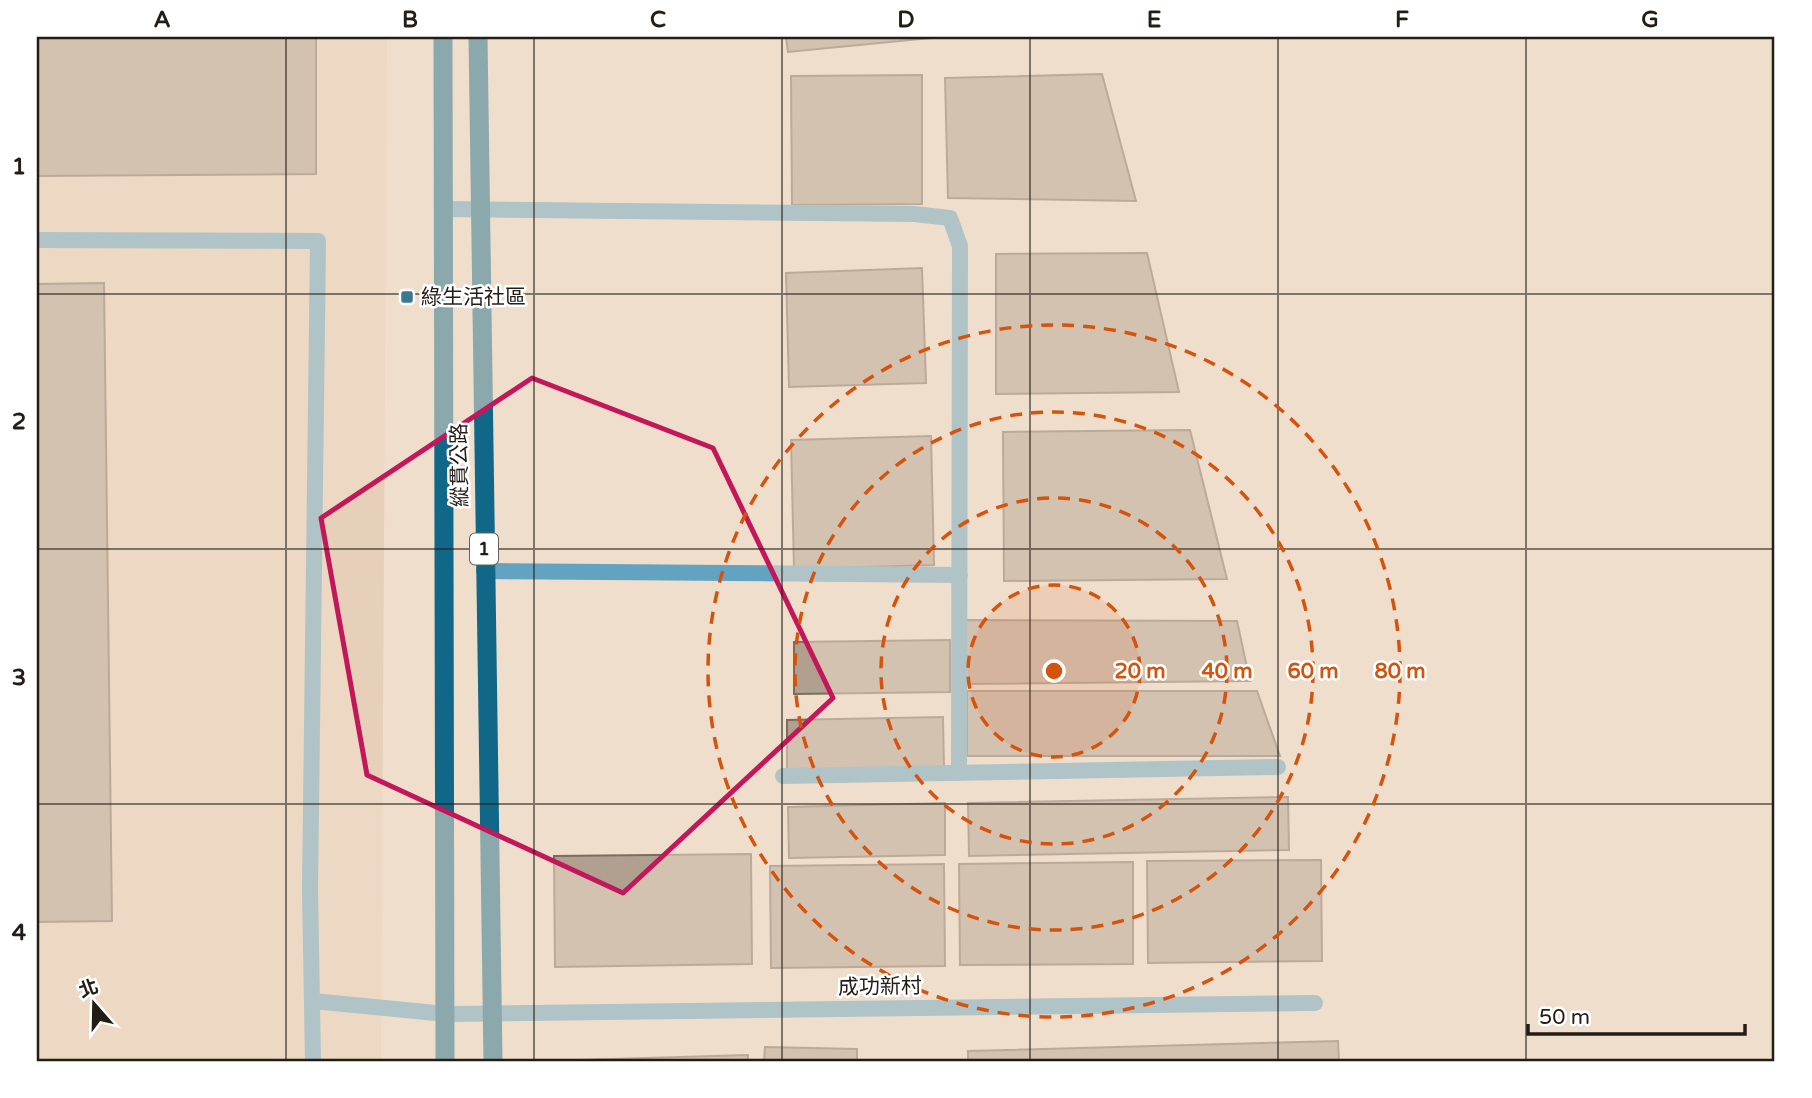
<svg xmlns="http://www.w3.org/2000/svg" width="1812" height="1098" viewBox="0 0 1812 1098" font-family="'Varela Round','Noto Sans TC',sans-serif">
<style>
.built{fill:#e7d0b9}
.building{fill:#b1a08f;stroke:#7b6c5c;stroke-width:2}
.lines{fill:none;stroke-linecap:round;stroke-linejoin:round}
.service{stroke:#62a3c1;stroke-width:16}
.primary{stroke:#116787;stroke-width:19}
.marked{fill:none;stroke:#c2185b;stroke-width:5;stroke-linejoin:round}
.grid{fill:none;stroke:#231d16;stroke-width:2;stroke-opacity:0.55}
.ring{fill:none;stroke:#d4530d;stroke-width:3.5;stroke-dasharray:12 9}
.poi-dot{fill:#3d7690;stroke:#fff;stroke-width:2.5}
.labels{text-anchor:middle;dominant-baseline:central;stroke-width:5;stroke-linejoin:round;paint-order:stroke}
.shield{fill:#fff;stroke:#65615c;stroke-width:2}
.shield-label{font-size:19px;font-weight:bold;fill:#231d16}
.poi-label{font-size:21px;fill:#231d16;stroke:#fff;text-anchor:start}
.street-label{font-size:21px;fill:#231d16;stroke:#fff}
.centre{fill:#d4530d;stroke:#fff;stroke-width:3.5}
.ring-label{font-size:21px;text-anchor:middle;font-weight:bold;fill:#d4530d;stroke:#fff;stroke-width:5;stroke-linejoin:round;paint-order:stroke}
.neatline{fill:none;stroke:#231d16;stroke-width:2.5}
.grid-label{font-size:23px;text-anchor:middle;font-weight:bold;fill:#231d16}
</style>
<rect width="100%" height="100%" fill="#f0decc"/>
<path class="built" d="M37,37h350l-6,1024h-344z"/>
<path class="building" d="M37,37h279v137l-279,2z
M786,37h155l-153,15z
M1102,74l34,127 -188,-3 -3,-120z
M922,75v129l-130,1 -1,-129z
M1147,253l32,139 -183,2v-140z
M922,268l4,115 -137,4 -3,-114z
M104,283l8,638 -75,1v-638z
M1190,430l37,149 -223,2 -1,-149z
M931,436l3,129 -140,4 -3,-129z
M965,620l272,1 13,60 -285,3z
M950,640v52l-156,2v-52z
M967,691h290l23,65h-313z
M943,717l1,52 -157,3v-52z
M1288,797l1,53 -320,6 -1,-53z
M945,803v52l-156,3 -1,-51z
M751,854l1,110 -197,3 -1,-111z
M1321,860l1,101 -174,2 -1,-102z
M1133,862v102l-173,1 -1,-101z
M944,864l1,102 -174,2 -1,-102z
M1338,1041l1,20h-371v-10z
M765,1047l92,2v12h-93z
M748,1055v6h-206z"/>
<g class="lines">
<path class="service" d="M443,209l471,5 36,4 10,28 -1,527
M37,240l281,1 -8,649 3,171
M484,571l476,4
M783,776l495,-9
M313,1001l133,13 869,-11"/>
<path class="primary" d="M443,37l2,1024
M478,37l15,1024"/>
</g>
<path d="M0 0H1812V1098H0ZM532,378l181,70 120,250 -210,195 -256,-118 -46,-257z" fill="#f0decc" fill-opacity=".55" fill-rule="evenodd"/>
<path class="marked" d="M532,378l181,70 120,250 -210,195 -256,-118 -46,-257z"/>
<path class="grid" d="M286,37v1024M534,37v1024M782,37v1024M1030,37v1024M1278,37v1024M1526,37v1024M37,294h1738M37,549h1738M37,804h1738"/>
<circle cx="1054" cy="671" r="86" fill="#d4530d" fill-opacity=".12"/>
<g class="ring">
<circle cx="1054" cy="671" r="86"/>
<circle cx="1054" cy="671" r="173"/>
<circle cx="1054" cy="671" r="259"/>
<circle cx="1054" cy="671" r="346"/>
</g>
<rect class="poi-dot" x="400" y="290" width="14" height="14" rx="3.5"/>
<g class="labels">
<rect class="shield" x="470" y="533.5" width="28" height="31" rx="5"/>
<g class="shield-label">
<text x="484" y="549">1</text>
</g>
<g class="poi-label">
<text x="421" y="297">綠生活社區</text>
</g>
<g class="street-label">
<text transform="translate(460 465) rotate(-91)">縱貫公路</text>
<text transform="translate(880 987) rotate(-1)">成功新村</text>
</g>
</g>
<circle cx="1054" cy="671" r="10" class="centre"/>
<g class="ring-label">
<text x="1140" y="678">20 m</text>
<text x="1227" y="678">40 m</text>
<text x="1313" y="678">60 m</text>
<text x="1400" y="678">80 m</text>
</g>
<rect width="1812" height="1098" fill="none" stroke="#ffffff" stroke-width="77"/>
<g transform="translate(94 1004) rotate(340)" stroke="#ffffff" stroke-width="5" paint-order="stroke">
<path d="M0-5L12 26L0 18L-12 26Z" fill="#231d16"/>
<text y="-10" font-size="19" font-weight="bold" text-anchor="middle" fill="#231d16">北</text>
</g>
<path d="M1528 1024v10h217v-10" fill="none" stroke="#231d16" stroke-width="3.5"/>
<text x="1539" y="1024" font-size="21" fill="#231d16" stroke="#ffffff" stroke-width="5" paint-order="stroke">50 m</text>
<rect x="38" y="38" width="1735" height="1022" class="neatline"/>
<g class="grid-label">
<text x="162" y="27">A</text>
<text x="410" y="27">B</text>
<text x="658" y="27">C</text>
<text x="906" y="27">D</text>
<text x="1154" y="27">E</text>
<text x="1402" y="27">F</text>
<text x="1650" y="27">G</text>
<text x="19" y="174">1</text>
<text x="19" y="429">2</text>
<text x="19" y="685">3</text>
<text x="19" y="940">4</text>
</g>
</svg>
